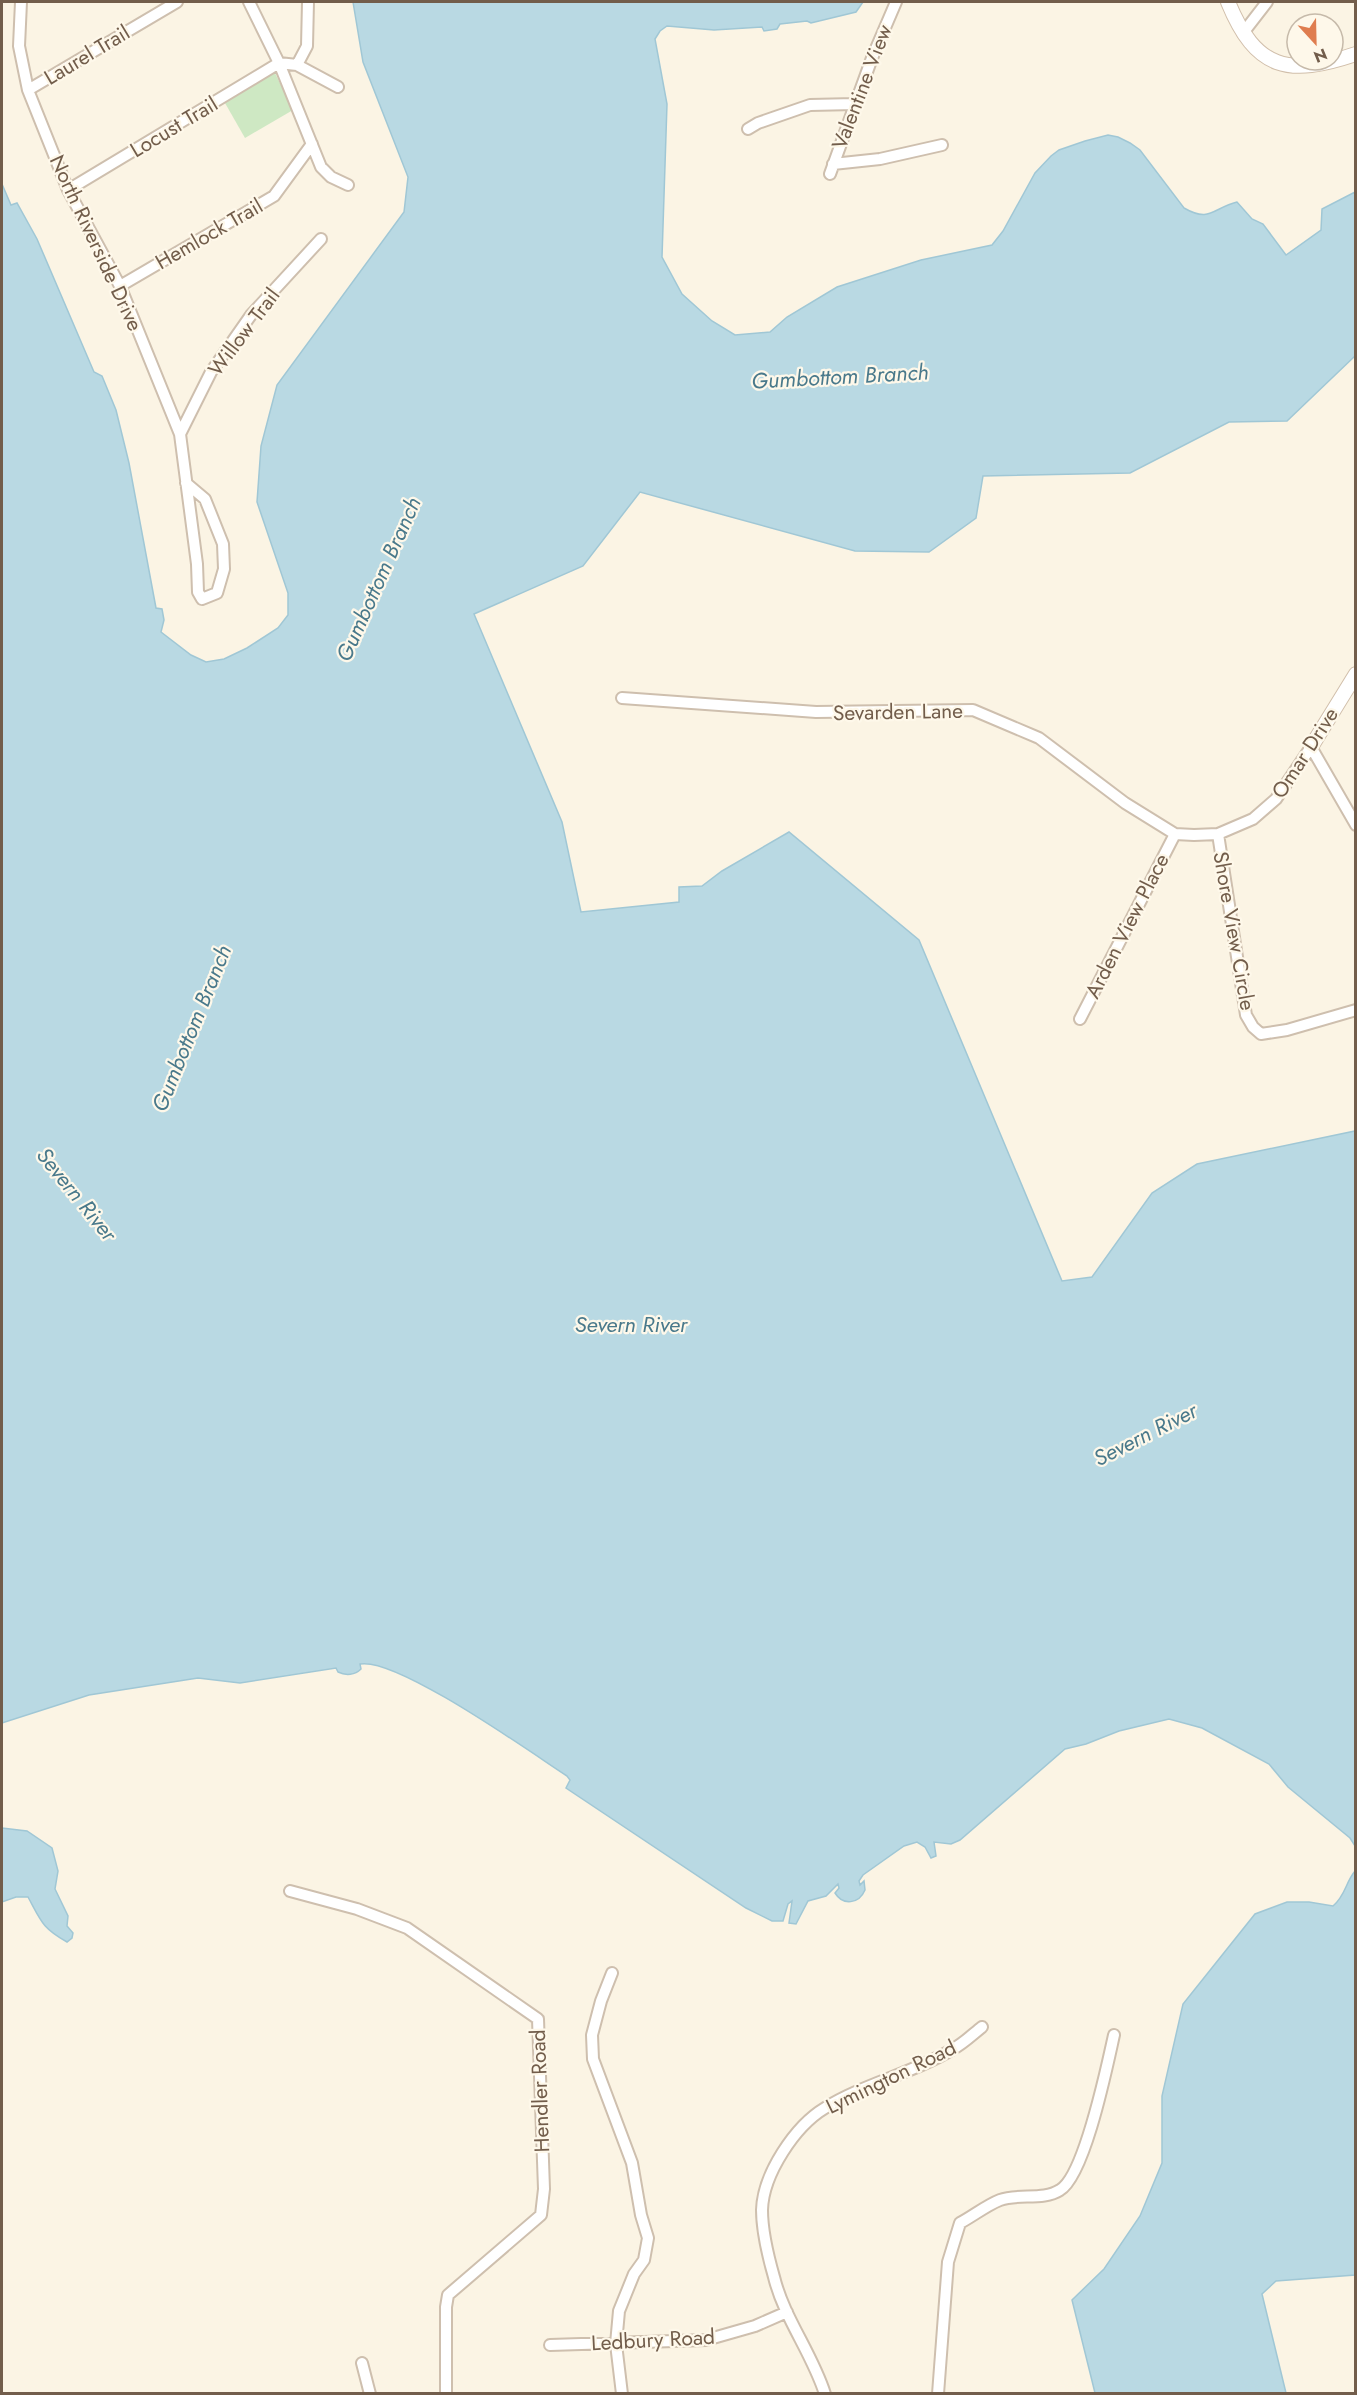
<svg xmlns="http://www.w3.org/2000/svg" width="1357" height="2395" viewBox="0 0 1357 2395" font-family="Jost,sans-serif">
<style>
.green{fill:#cee8c3}
.water{fill:#b9d9e3;stroke:#a0c7d5;stroke-width:1.5}
.lines{fill:none;stroke-linecap:round;stroke-linejoin:round}
.street-casing{stroke:#cebfae;stroke-width:14}
.secondary-casing{stroke:#d1bfab;stroke-width:16}
.street{stroke:#fff;stroke-width:10}
.secondary{stroke:#fff;stroke-width:14}
.labels{text-anchor:middle;dominant-baseline:central;stroke-width:4.5;stroke-linejoin:round;paint-order:stroke}
.street-label{font-size:21px;fill:#725d4b;stroke:#fef8ea}
.water-label{font-size:22px;font-style:italic;fill:#49798b;stroke:#fef8ea}
</style>
<rect width="100%" height="100%" fill="#fbf4e4"/>
<path class="green" d="M272,72l3,1 18,37 -48,28 -20,-35z"/>
<path class="water" d="M353,2h510l-7,10 -45,11 -4,-2 -27,3 -3,5 -13,2 -2,-4 -48,3 -47,-4 -7,5 -5,8 12,65 -5,153 20,37 30,27 23,14 35,-3 17,-15 50,-30 84,-27 71,-15 11,-14 32,-58 16,-17 8,-6 26,-9 23,-6 10,2 12,6 10,7 44,58c26,15 29,0 53,-6l15,17 11,5 23,31 35,-25 1,-21 33,-17v164l-68,65 -58,1 -99,51 -147,3 -7,42 -47,34 -74,-1 -215,-59 -57,74 -109,48 88,208 19,90 98,-10v-15l23,-1 20,-15 67,-39 130,108 143,341 30,-4 60,-84 45,-29 158,-33v715l-5,-8 -62,-51 -19,-23 -67,-36 -33,-9 -50,12 -33,13 -21,5 -105,91 -9,4 -17,-2 2,14 -5,2 -6,-11 -8,-5 -13,4 -41,29 -4,6 1,4 4,-4 1,9c-6,14 -22,16 -30,3l4,-5 -1,-4 -12,12 -18,5 -12,23 -7,-1 3,-22 -4,3 -5,17h-11l-26,-13 -180,-120 4,-8 -3,-4c-37,-24 -170,-119 -207,-112l1,5c-6,6 -15,7 -23,3l-2,-4 -96,15 -42,-5 -109,17 -87,28v-1539l9,21 6,-2 20,36 57,133 8,4 14,34 13,53 27,145 6,1 2,11 -3,12 30,23 15,7 18,-3 23,-11 31,-20 10,-13v-22l-31,-91 4,-56 16,-61 127,-173 4,-35 -45,-115z
M2,1828l25,3 25,17 6,23 -3,18 13,27 -1,10 6,7 -1,5 -5,4c-25,-14 -26,-21 -39,-45h-12l-14,5z
M1355,1871v404l-79,6 -14,13 24,99h-191l-23,-93 32,-31 36,-53 22,-53v-67l21,-92 72,-90 32,-12h22l24,4c13,-11 12,-23 22,-35z"/>
<g class="lines">
<defs>
<path id="street" d="M21,2l-2,44 9,44 40,100 52,96 60,148 17,130 1,28 4,7 15,-6 7,-24 -1,-25 -18,-45 -19,-16
M249,2l30,61 42,104 10,10 17,8
M1243,33l24,-31
M279,63l18,2 10,-19 1,-44
M297,65l41,22
M28,90l149,-88
M748,129l10,-6 52,-18 45,-1
M833,164l47,-5 62,-14
M830,174l42,-116 24,-56
M68,190l211,-127
M120,286l154,-90 38,-52
M180,434l31,-62 40,-57 70,-76
M622,698l194,14 157,-2 66,28 86,65 50,31 19,1 24,-1 35,-15 23,-20 35,-52 45,78
M1218,834l28,181 7,12 8,7 26,-4 69,-20
M1080,1019l95,-185
M290,1891l67,18 50,19 131,91 6,170 -3,26 -93,80 -2,12v87
M612,1973l-11,28 -9,34 1,24 39,104 9,52 7,23 -4,22 -10,14 -15,37 -3,33 6,50
M550,2345l156,-5 49,-14 32,-14
M362,2363l8,31
M825,2394c-13,-41 -41,-76 -51,-117 -6,-21 -12,-45 -12,-67 1,-36 33,-84 63,-102 38,-24 89,-35 128,-59 11,-6 20,-15 29,-22
M938,2394l10,-132 12,-39c13,-7 27,-18 40,-23 19,-7 43,1 60,-10 25,-15 47,-124 54,-155"/>
<path id="secondary" d="M1228,2c28,68 60,75 128,52
M1311,747l45,-73"/>
</defs>
<use href="#street" class="street-casing"/>
<use href="#secondary" class="secondary-casing"/>
<use href="#street" class="street"/>
<use href="#secondary" class="secondary"/>
</g>
<g class="labels">
<g class="street-label">
<text transform="translate(87 55) rotate(-31)">Laurel Trail</text>
<text transform="translate(862 87) rotate(-69)">Valentine View</text>
<text transform="translate(174 127) rotate(-31)">Locust Trail</text>
<text transform="translate(209 234) rotate(-30)">Hemlock Trail</text>
<text transform="translate(96 243) rotate(65)">North Riverside Drive</text>
<text transform="translate(244 332) rotate(-53)">Willow Trail</text>
<text transform="translate(898 712) rotate(-1)">Sevarden Lane</text>
<text transform="translate(1305 753) rotate(-57)">Omar Drive</text>
<text transform="translate(1127 926) rotate(-63)">Arden View Place</text>
<text transform="translate(1234 931) rotate(80)">Shore View Circle</text>
<text transform="translate(891 2077) rotate(-26)">Lymington Road</text>
<text transform="translate(540 2091) rotate(-92)">Hendler Road</text>
<text transform="translate(653 2340) rotate(-3)">Ledbury Road</text>
</g>
<g class="water-label">
<text transform="translate(840 376) rotate(-3)">Gumbottom Branch</text>
<text transform="translate(378 579) rotate(-66)">Gumbottom Branch</text>
<text transform="translate(191 1028) rotate(-68)">Gumbottom Branch</text>
<text transform="translate(77 1194) rotate(51)">Severn River</text>
<text x="631" y="1324">Severn River</text>
<text transform="translate(1145 1434) rotate(-27)">Severn River</text>
</g>
</g>
<rect width="1357" height="2395" fill="none" stroke="#725d4b" stroke-width="6"/>
<g transform="translate(1315 42) rotate(158)"><circle r="28" fill="#fef8ea" stroke="#c6baaa" stroke-width="1.5"/>
<path d="M0-4.5L10 22L0 15L-10 22Z" fill="#df7d4f"/>
<text y="-9" font-size="16" font-weight="bold" text-anchor="middle" fill="#725d4b">N</text>
</g>
</svg>
